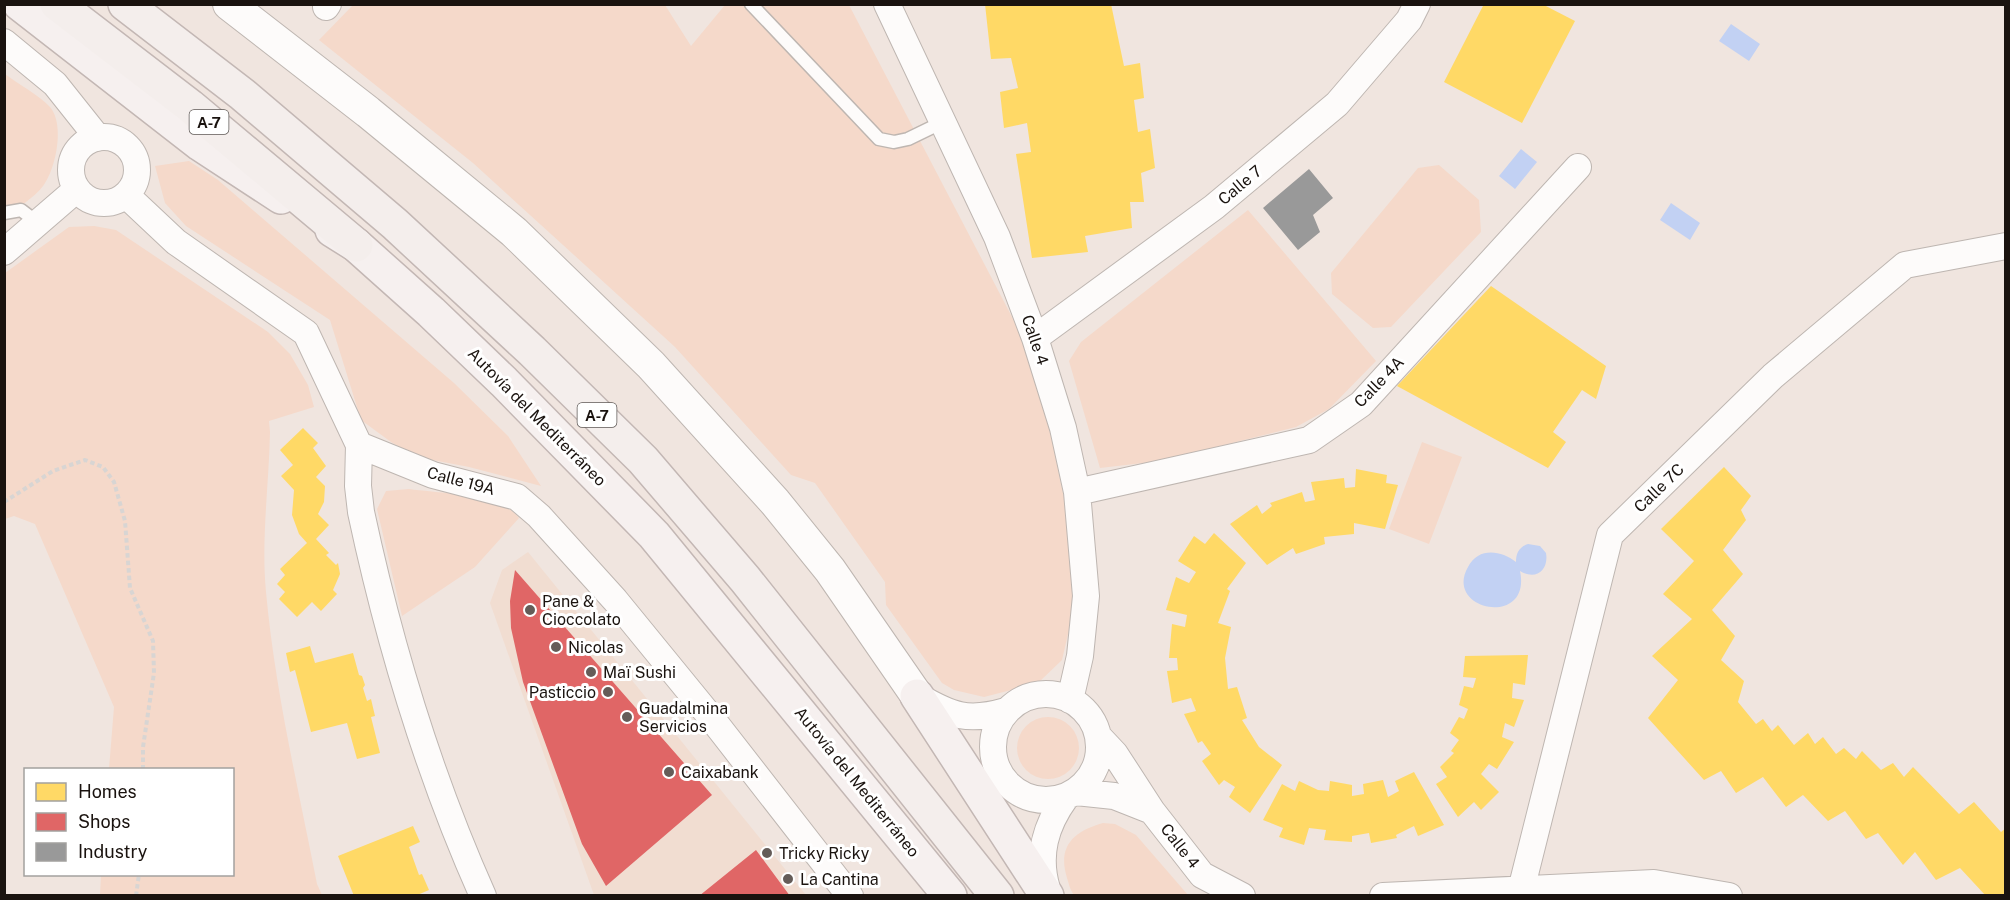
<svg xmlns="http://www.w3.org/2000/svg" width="2010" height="900" viewBox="0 0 2010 900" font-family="'Public Sans',sans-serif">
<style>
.built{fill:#f1ddd1}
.green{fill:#f5d9ca}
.water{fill:#c2d1f3}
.homes{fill:#ffd966}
.shops{fill:#e06666}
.industry{fill:#999}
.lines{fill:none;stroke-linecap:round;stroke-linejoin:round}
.service-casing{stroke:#beb6b1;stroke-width:15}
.minor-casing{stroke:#beb6b1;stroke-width:28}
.tertiary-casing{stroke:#beb6b1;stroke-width:34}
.trunk-casing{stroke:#c3b7b4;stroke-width:36}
.motorway-casing{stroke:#c3b7b4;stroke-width:36}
.path{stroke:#d8d5d3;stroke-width:4;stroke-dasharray:4.5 3;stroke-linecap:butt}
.service{stroke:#fdfbfa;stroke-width:12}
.minor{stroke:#fdfbfa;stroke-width:26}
.tertiary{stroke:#fdfbfa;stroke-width:32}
.trunk{stroke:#f6f0ef;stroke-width:33}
.motorway{stroke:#f4eeec;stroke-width:33}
.poi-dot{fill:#655c58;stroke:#fff;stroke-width:2}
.labels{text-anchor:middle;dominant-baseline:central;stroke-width:6;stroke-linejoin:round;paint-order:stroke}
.shield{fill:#fff;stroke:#5f5a57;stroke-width:1.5}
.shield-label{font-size:15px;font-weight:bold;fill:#1a130f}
.street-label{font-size:16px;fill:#1a130f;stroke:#fff}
.poi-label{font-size:16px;fill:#1a130f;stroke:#fff;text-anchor:start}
</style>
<rect width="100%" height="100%" fill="#f0e5df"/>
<path class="built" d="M528,552l278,343h-212l-104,-292 12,-33z"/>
<path class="green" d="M353,5h312l26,41 34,-41h124l186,356 46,217 -19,82 -24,23 -54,14 -30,-7 -12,-7 -56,-78 -1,-23 -70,-99 -24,-8 -116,-128 -202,-184 -154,-123z
M5,74c13,10 34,21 45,33 15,17 6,62 -7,79 -8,11 -27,23 -38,32z
M189,161l29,19 236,203 54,53 33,50 -72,-19 -52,-10 -26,-15 -30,-22 -31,-100 -144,-94 -21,-23 -10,-37z
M1439,165l40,35 2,32 -90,95 -18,1 -41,-34 -1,-21 87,-105z
M1248,210l128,151 -47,48 -33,18 -136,34 -60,7 -31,-107 12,-19z
M94,226l22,4 152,102 22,22 18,31 6,22 -45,14 1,11c-1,53 -9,107 -4,160 9,98 32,195 51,292l5,11h-222l1,-20 131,-1v-104l-123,-1 5,-62 -79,-183 -21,-8 -9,3v-246l64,-46z
M1422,442l40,15 -33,87 -40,-15z
M409,489c28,4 92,5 110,29l-44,49 -73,49 -25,-107 9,-18z
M1017 748a31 31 0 1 1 62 0a31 31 0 1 1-62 0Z
M1103,823l12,1 21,11 52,60h-114c-4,-5 -5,-11 -7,-17 -10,-32 7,-47 36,-55z"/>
<path class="water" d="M1731,24l29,20 -11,17 -30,-20z
M1521,149l16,13 -22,27 -16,-13z
M1671,203l29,20 -10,17 -30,-20z
M1528,544l12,2 6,7c3,17 -10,28 -26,18 12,57 -77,40 -52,-4 10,-20 33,-17 48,-5 0,-9 3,-15 12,-18z"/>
<path class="homes" d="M985,4h126l13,62 16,-3 4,35 -10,2 4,32 12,-3 5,39 -14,5 3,29h-14l2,26 -47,8 3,16 -56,6 -16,-104 15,-2 -4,-29 -23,5 -4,-36 18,-4 -7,-30 -20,1z
M1484,4h58l33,17 -53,102 -78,-41z
M1491,286l115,80 -10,33 -14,-9 -29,42 13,10 -18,26 -151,-82z
M303,428l15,15 -5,5 13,18 -10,11 9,9 -1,16 -6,12 11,11 -13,14 13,14 -3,2 10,10 2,-2 2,11 -7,16 4,4 -16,17 -9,-9 -15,15 -18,-18 6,-7 -8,-8 8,-9 -5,-6 27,-26 -8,-9 -7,-19 2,-25 -13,-14 12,-11 -13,-15z
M1724,467l27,29 -10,14 5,10 -23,30 20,24 -31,36 23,26 -14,24 23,21 -6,21 18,22 7,-5 9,12 6,-6 16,20 14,-12 7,11 8,-7 13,17 8,-6 12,11 6,-8 19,19 12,-7 11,14 9,-10 46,47 15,-12 27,30 5,-4v68h-20l-26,-28 -24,12 -21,-28 -12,13 -25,-32 -12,6 -21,-28 -17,10 -25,-26 -17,12 -23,-30 -27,16 -15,-22 -17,9 -56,-62 30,-38 -26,-24 40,-37 -29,-25 31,-33 -33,-32z
M1356,469l31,6 -1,8 12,2 -13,44 -31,-6v11l-30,3 1,7 -29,10 -3,-6 -26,17 -37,-41 27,-19 5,9 10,-8 -2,-3 32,-11 3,10 10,-2 -4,-18 33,-4 1,10 10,-1z
M1214,533l32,30 -19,26 3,2 -12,32 13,4 -6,31 3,31 9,-2 10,31 -5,2 17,27 23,18 -32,48 -21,-16 6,-10 -11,-7 -5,5 -17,-24 9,-7 -9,-13 -4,2 -14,-29 12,-3 -5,-13 -19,5 -5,-32 11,-1 -1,-12h-8l3,-34 13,3 2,-12 -21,-5 10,-33 13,6 7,-11 -18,-11 16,-25 11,8z
M310,646l5,17 38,-10 6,22 3,1 3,9 -2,3 4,13 4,-2 4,17 -4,1 9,36 -23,6 -10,-36 -36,9 -16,-62 -5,2 -4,-19z
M1528,655l-3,30 -12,-2 -1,15 12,2 -10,27 -9,-4 -3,14 12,5 -17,27 -8,-5 -8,10 18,18 -18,18 -7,-8 -16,15 -22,-33 11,-7 -7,-10 14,-14 -3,-2 8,-11 -9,-7 9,-16 5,2 4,-10 -9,-4 5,-19 9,2 3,-10 -13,-1 2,-21z
M1414,772l30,53 -26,11 -4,-10 -18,9 1,3 -26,5 -2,-10 -17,3v6l-28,-2 2,-10 -17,-2 -5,17 -25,-8 4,-9 -20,-8 19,-36 13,7 4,-10 19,9 11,1 1,-10 22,4v11l12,-2 -1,-10 20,-4 5,17 11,-6 -4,-10z
M413,826l7,16 -11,5 10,28 3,-1 7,16 -14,6h-61l-16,-40z"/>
<path class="shops" d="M515,570l197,225 -106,91 -24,-42 -59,-162 -12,-54 -1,-27z
M756,850l34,46h-91z"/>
<path class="industry" d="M1309,169l24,29 -20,17 7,17 -22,18 -35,-42z"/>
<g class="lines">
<defs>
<path id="service" d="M751,4l128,135 15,3 14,-3 35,-17
M4,213l17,-3 17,13"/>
<path id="minor" d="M887,4l110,233 38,101 28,90 14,64 9,104 -6,60 -10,44
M326,7l2,-3
M4,42l51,42 43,54
M71 170a33 33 0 1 1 66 0a33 33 0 1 1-66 0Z
M126,195l50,47 130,91 53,112 -1,41 3,26c28,131 67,261 122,384
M4,252l73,-63
M1035,338l179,-131 123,-103 72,-84 8,-16
M359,445l74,30 84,22 22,19 76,84 98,120 137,176
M1077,492l232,-52 52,-36 217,-237
M993 747a53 53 0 1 1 106 0a53 53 0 1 1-106 0Z
M919,697c33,19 49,25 87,14
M1099,737l16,17 37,57 50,64 40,21
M1076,792l38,4 38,15
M1047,889c-10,-34 -2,-63 19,-92
M1521,890l89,-355 163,-159 132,-111 101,-19
M1383,896l271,-13 75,13"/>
<path id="tertiary" d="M229,4l139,108 146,120 137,133 124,137 55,68 87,126"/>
<path id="trunk" d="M20,4l180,140 81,53
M332,230l24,15 75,67 73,70 150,153 296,361
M917,696l130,200"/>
<path id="motorway" d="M57,4l133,102 166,139
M125,4l117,90 153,130 137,127 111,109 102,119 252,317"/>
</defs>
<use href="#service" class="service-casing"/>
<use href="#minor" class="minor-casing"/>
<use href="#tertiary" class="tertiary-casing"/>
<use href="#trunk" class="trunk-casing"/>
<use href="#motorway" class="motorway-casing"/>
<path class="path" d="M4,502l49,-31 32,-11 18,7 11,15 11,39 5,67 23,53 1,32 -11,74v23
M136,896l3,-22"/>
<use href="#service" class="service"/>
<use href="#minor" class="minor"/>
<use href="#tertiary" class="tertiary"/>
<use href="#trunk" class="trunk"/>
<use href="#motorway" class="motorway"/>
</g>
<g class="poi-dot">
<circle cx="530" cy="610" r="6"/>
<circle cx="556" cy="647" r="6"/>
<circle cx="591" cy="672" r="6"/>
<circle cx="608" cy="692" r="6"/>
<circle cx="627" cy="717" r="6"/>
<circle cx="669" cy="772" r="6"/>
<circle cx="767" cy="853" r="6"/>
<circle cx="788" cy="879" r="6"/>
</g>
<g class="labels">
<g class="shield">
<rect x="189.5" y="110" width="39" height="24" rx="4.5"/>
<rect x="577.5" y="403" width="39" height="24" rx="4.5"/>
</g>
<g class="shield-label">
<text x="209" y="122">A-7</text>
<text x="597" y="415">A-7</text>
</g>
<g class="street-label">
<text transform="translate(1240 185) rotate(-40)">Calle 7</text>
<text transform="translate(1035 340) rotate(71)">Calle 4</text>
<text transform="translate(1379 382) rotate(-46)">Calle 4A</text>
<text transform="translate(537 417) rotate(45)">Autovía del Mediterráneo</text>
<text transform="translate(461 481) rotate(15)">Calle 19A</text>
<text transform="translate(1659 488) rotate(-44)">Calle 7C</text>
<text transform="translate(857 782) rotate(51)">Autovía del Mediterráneo</text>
<text transform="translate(1180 846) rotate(52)">Calle 4</text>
</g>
<g class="poi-label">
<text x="542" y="601">Pane &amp;<tspan x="542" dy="18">Cioccolato</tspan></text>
<text x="568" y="647">Nicolas</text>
<text x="603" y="672">Maï Sushi</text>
<text x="596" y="692" text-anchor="end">Pasticcio</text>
<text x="639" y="708">Guadalmina<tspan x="639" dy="18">Servicios</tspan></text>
<text x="681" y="772">Caixabank</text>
<text x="779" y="853">Tricky Ricky</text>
<text x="800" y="879">La Cantina</text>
</g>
</g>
<rect width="2010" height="900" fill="none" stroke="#1a130f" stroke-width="12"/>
<rect x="24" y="768" width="210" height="108" fill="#ffffff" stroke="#a3a19f" stroke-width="1.5"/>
<rect x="36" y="783" width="30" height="18" fill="#ffd966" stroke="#a3a19f" stroke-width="1.5"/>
<text x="78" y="798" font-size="18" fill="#1a130f">Homes</text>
<rect x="36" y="813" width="30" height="18" fill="#e06666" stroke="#a3a19f" stroke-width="1.5"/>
<text x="78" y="828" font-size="18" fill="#1a130f">Shops</text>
<rect x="36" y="843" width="30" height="18" fill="#999999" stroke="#a3a19f" stroke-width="1.5"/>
<text x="78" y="858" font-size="18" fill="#1a130f">Industry</text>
</svg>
